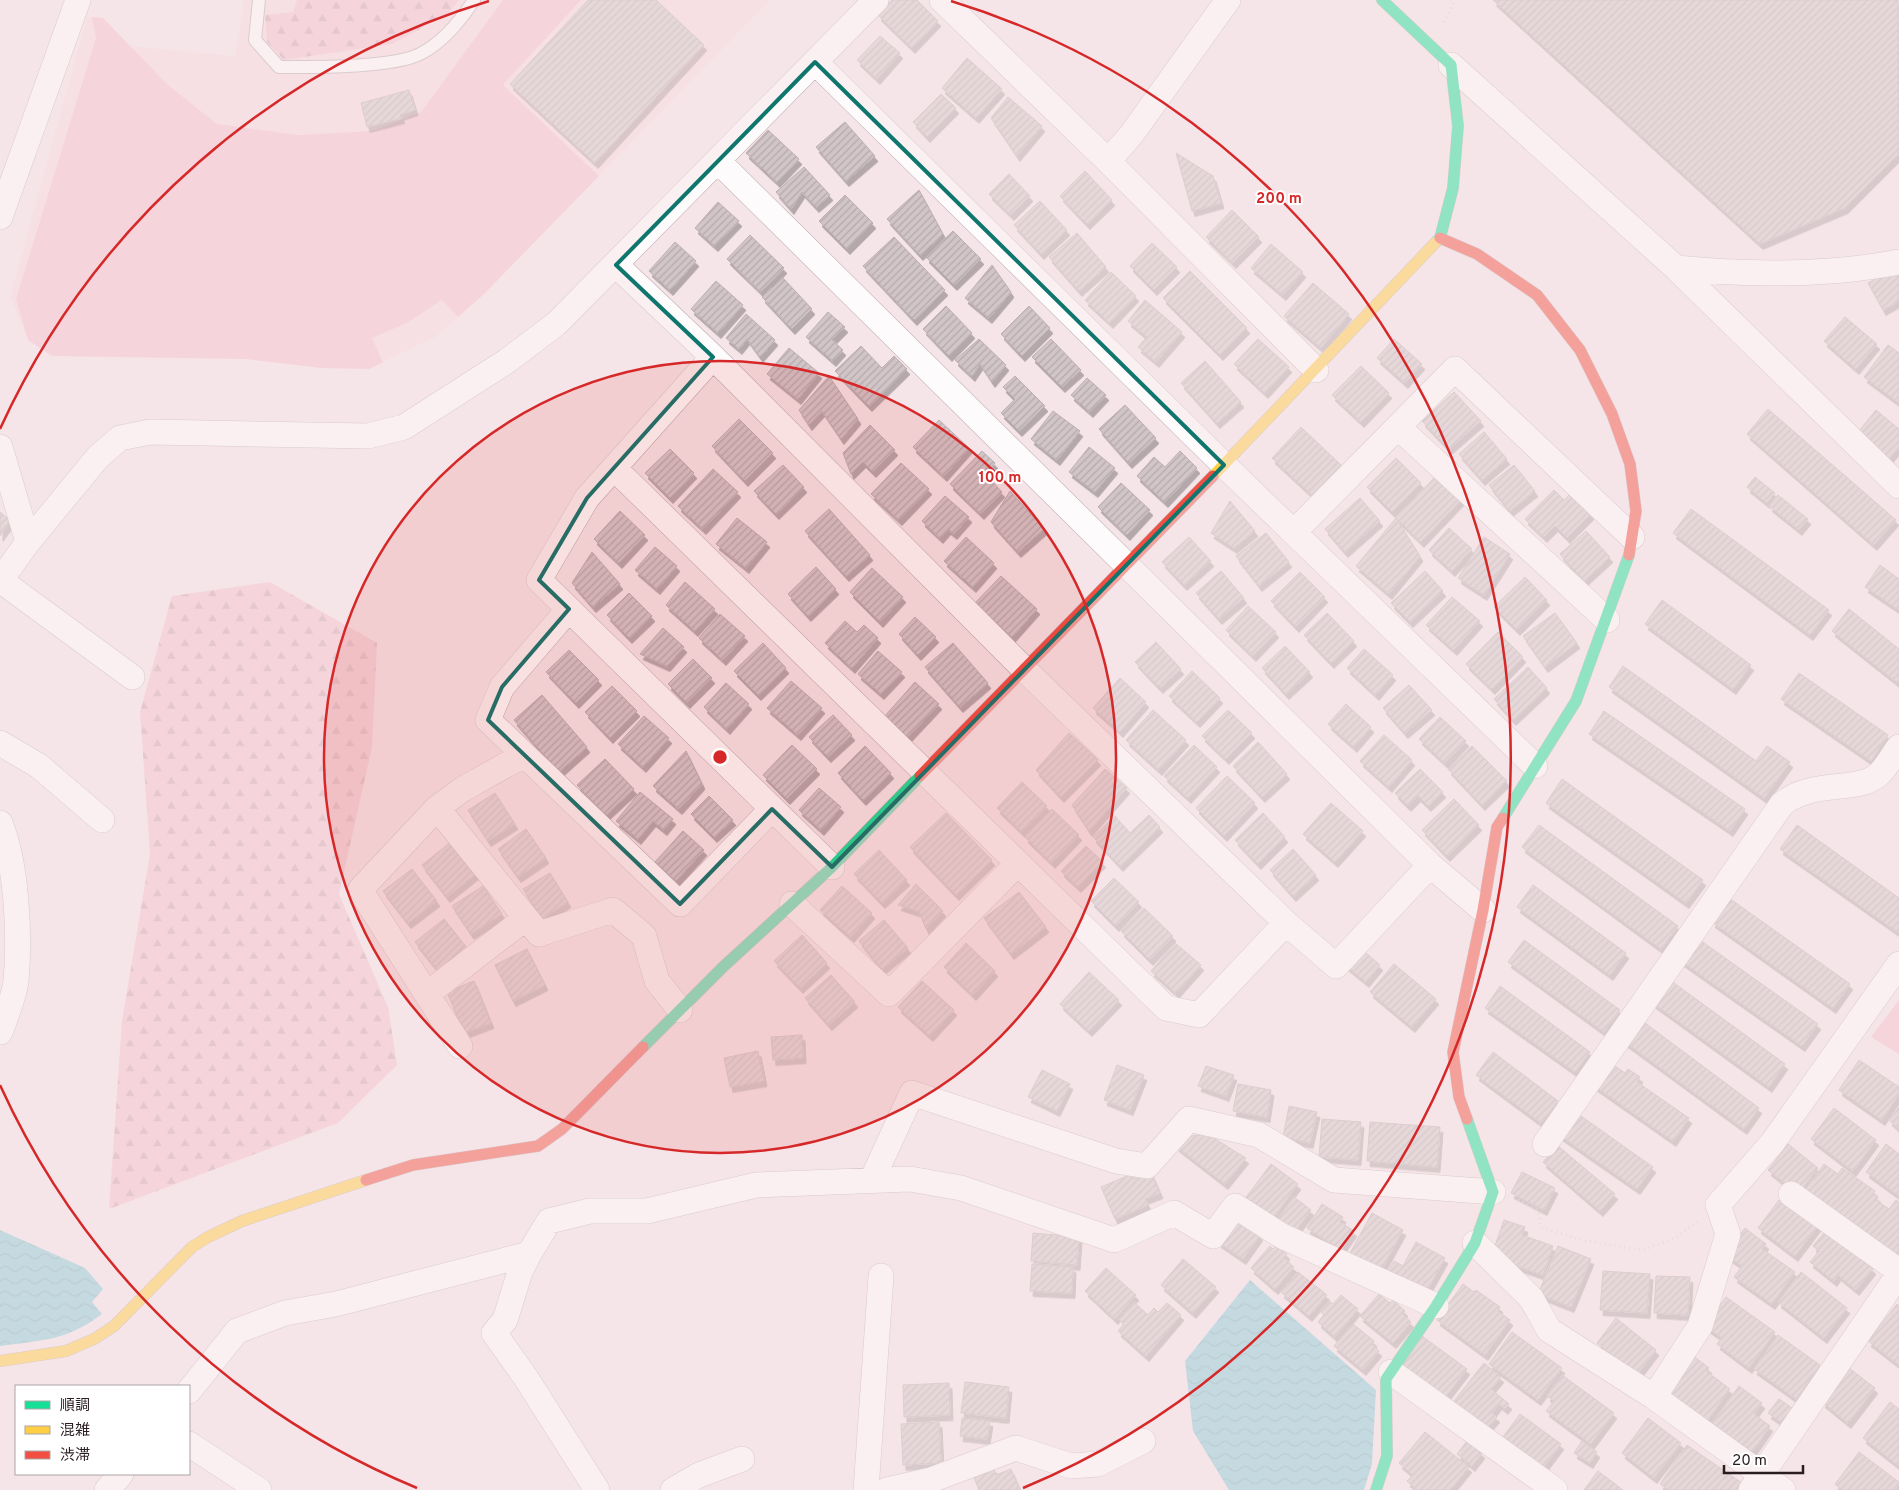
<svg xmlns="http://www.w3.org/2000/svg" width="1899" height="1490" viewBox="0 0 1899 1490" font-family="Overpass,'Noto Sans JP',sans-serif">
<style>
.built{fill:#f9dae0}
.green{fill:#f3c1cc}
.forest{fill:url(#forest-firs)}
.water{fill:url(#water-waves)}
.building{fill:url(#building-hatch);stroke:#bcafb2;filter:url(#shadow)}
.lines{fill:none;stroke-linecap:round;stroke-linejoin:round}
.lane-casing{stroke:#baacaf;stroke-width:14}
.street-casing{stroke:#baacaf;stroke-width:26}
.fast-casing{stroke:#baacaf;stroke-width:12}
.slow-casing{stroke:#baacaf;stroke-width:12}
.jam-casing{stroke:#baacaf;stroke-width:12}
.path{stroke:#d4d0d0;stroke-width:3;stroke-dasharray:1 4;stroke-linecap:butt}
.lane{stroke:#fefbfc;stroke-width:12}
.street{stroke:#fefbfc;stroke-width:25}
.fast{stroke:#16e098;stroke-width:11}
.slow{stroke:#ffcf43;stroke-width:11}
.jam{stroke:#f24e42;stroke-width:11}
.marked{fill:none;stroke:#0f766e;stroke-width:4;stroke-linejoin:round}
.ring{fill:none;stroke:#d62828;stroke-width:2.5}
.centre{fill:#d62828;stroke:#fff;stroke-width:2.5}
.ring-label{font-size:15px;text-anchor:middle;font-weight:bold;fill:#d62828;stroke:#fff;stroke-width:4;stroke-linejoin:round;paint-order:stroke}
</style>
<defs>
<pattern id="forest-firs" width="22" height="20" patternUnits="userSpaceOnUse" patternTransform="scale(1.25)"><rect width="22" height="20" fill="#f3c1cc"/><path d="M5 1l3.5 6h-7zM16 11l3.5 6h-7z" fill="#d0a5af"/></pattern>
<pattern id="water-waves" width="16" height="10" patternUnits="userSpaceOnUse" patternTransform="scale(1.25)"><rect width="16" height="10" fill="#89cdd8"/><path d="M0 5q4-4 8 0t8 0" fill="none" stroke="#76b0b9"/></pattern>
<pattern id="building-hatch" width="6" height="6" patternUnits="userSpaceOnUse" patternTransform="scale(1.25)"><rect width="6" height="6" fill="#d2c5c8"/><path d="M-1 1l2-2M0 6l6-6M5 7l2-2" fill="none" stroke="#b4a9ac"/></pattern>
<filter id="shadow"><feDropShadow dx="3" dy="5.5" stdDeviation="0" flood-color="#0004"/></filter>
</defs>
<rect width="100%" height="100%" fill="#f5e5e8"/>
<path class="built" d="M244,0h526l-286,294 -47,42 -68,33 -48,-1 -75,-9 -194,-3 -24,-16 -18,-43 77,-280 16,1 27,28 105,10z"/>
<path class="green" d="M503,0h78l-78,85 96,91 -115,118 -26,23 -16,-17 -35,23 -35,15 11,24 -14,7 -48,-1 -75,-9 -194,-3 -24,-16 -12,-41 80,-261 -4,-21 11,1 65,67 49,39 82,11 73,-4 49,-19z
M1899,1000v54l-28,-17z"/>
<path class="forest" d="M297,0h162l-11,14 -56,30 -108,16 -17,-18 -2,-27 28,-3z
M270,582l107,61 -5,104 -33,147 49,113 9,58 -59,58 -229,86 13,-188 28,-167 -10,-142 32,-116z"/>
<path class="water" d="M0,1230l85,38 18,21 -11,13 10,12c-36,27 -59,26 -102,32z
M1250,1280l126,110 -4,74 -8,26h-135l-36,-59 -8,-70z"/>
<path class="building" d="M588,0h68l48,45 -109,118 -85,-79z
M892,0h25l21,21 -26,27 -34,-33z
M1493,0h405l1,154 -54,54 -85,36z
M880,36l20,17 -23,26 -20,-19z
M967,58l35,31 -26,29 -34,-30z
M409,90l6,20 -15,5 2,3 -35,9 -6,-24z
M941,94l15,14 -29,29 -14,-15z
M1008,97l34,29 -25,30 -26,-38z
M845,122l30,34 -29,25 -30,-34z
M768,130l31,29 -22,23 -31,-29z
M1176,153l37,23 8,27 -29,8z
M804,167l26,28 -14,12 -14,-15 -11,17 -15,-17z
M1085,171l27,29 -25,24 -27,-28z
M1009,174l21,22 -19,19 -22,-21z
M919,190l24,44 -23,21 -33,-36z
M845,195l28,28 -26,26 -28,-28z
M1040,201l27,29 -26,24 -27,-29z
M718,202l21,19 -24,25 -20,-18z
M1232,210l27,27 -26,26 -27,-26z
M953,231l28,28 -27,26 -28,-28z
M1077,233l29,34 -27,24 -30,-34z
M750,235l34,33 -23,24 -34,-33z
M894,237l51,53 -31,30 -51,-54z
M675,242l21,19 -26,29 -21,-19z
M1152,243l25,24 -23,23 -24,-24z
M1271,244l32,28 -20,23 -32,-27z
M992,265l19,27 -22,26 -24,-20z
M1899,266v35l-16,9 -15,-27z
M1190,271l57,57 -27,27 -57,-57z
M1111,272l25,24 -26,27 -25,-23z
M783,278l29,31 -20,20 -30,-32z
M716,281l27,24 -25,28 -27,-24z
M1313,283l36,31 -28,34 -37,-32z
M1145,300l37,32 -26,30 -18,-15 9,-10 -19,-16z
M946,306l26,27 -23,23 -26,-27z
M1029,306l21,22 -28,28 -21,-22z
M828,312l17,15 -13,13 11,10 -10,11 -27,-24z
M746,314l29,26 -15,17 -13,-18 -8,10 -13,-11z
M1845,317l32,27 -21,25 -32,-28z
M979,339l27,26 -14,17 -12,-18 -8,12 -17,-16z
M1051,339l30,31 -19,17 -30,-30z
M1258,339l31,28 -24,26 -31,-29z
M1394,339l28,25 -17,19 -28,-25z
M1888,345l11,8v50l-35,-26z
M861,346l21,22 12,-12 13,13 -38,37 -34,-35z
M789,348l30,25 -21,26 -31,-25z
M1205,361l36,41 -24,21 -36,-40z
M1361,366l28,27 -28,29 -29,-27z
M829,376l29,43 -17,20 -19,-28 -13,14 -10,-15z
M1015,376l30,30 -26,25 -18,-18 14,-14 -12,-12z
M1087,378l19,17 -16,17 -19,-17z
M1454,392l27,29 -32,28 -27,-28z
M1125,405l31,33 -27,25 -30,-34z
M1768,409l128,111 -22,25 -127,-111z
M1876,410l23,19v18l-13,15 -31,-26z
M1053,411l27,20 -23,29 -26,-21z
M739,419l34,34 -28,28 -33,-35z
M939,420l30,28 -25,28 -31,-29z
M870,425l25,25 -22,22 -10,-10 -12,12 -8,-21z
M1301,427l40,38 -29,30 -40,-37z
M1484,432l23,27 -25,21 -23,-26z
M1089,447l26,21 -20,24 -26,-20z
M670,449l24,24 -24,25 -25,-25z
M982,451l13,12 -10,11 17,18 -21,22 -31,-30z
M1180,451l17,17 -32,34 -28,-26 17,-19 11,10z
M1396,458l25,25 -29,29 -25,-25z
M901,463l28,26 -30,31 -28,-26z
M783,465l21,22 -28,27 -22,-23z
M1514,465l21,26 -25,20 -21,-26z
M713,469l25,23 -35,37 -25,-23z
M1436,476l25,24 -40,42 -25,-24z
M1755,477l20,16 -8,10 -20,-16z
M1121,483l29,27 -23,25 -29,-28z
M1554,490l10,10 6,-6 21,20 -24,24 -12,-12 -11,11 -19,-18z
M1010,491l34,38 -26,23 -27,-30z
M1778,495l30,24 -9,11 -30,-24z
M945,496l24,21 -15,17 -6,-5 -8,9 -18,-17z
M1360,498l20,23 -35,31 -20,-23z
M1230,501l25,30 -21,17 -23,-15z
M829,509l41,46 -24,21 -41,-45z
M1691,509l138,101 -19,25 -137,-102z
M620,511l25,24 -26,28 -25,-24z
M0,512l11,9 -11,15z
M737,518l30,24 -21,26 -30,-24z
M1396,518l24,38 -31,38 -33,-28z
M1449,528l23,21 -20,22 -23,-21z
M1586,531l24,26 -26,24 -24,-27z
M1266,533l23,29 -30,24 -23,-30z
M966,537l28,26 -21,24 -29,-26z
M1189,537l22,24 -27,24 -22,-23z
M1484,537l26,17 -26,41 -26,-17z
M655,547l22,19 -20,23 -22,-19z
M592,552l28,32 -27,23 -21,-24z
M1880,565l19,14v31l-34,-23z
M816,567l20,22 -28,27 -20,-22z
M872,568l31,29 -23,25 -30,-30z
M1221,571l23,27 -25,21 -23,-26z
M1425,571l18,20 -33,31 -19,-19z
M1300,572l25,25 -29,30 -25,-26z
M1001,576l36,33 -25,28 -37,-34z
M1525,577l22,23 -30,30 -23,-23z
M685,582l30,27 -20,22 -29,-26z
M629,593l23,23 -23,22 -22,-23z
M1452,597l28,24 -26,29 -28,-25z
M1662,600l89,65 -18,24 -88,-65z
M1248,606l28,26 -23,24 -27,-26z
M1849,609l50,40v35l-67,-53z
M1327,613l27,28 -23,22 -27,-28z
M1555,613l22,30 -32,24 -22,-31z
M720,614l25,22 -22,24 -24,-22z
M915,617l21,20 -18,18 -19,-21z
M845,621l12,11 7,-7 14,13 -26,30 -27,-25z
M663,628l21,19 -17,19 -27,-12z
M1498,632l25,25 -31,32 -26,-25z
M1156,642l25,27 -21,19 -25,-26z
M763,643l23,25 -28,27 -24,-24z
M953,643l35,40 -28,24 -35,-40z
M1285,646l25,26 -24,22 -24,-26z
M1364,649l29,26 -17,20 -29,-27z
M569,650l30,30 -23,23 -30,-31z
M878,651l24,21 -21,22 -23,-20z
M693,659l19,19 -25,25 -19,-19z
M1623,666l133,95 11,-15 23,16 -26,36 -155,-111z
M1528,667l19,21 -34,32 -19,-21z
M1192,671l28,27 -23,24 -28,-26z
M1799,673l89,62 -17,26 -90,-62z
M1120,678l26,24 -26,30 -27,-24z
M791,681l31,27 -24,27 -31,-27z
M915,682l24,22 -32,34 -23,-21z
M726,683l23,21 -22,25 -23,-22z
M1409,685l23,25 -27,23 -22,-25z
M612,686l25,25 -27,27 -25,-26z
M542,695l45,52 -28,25 -45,-52z
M1346,704l25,23 -17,20 -26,-23z
M1153,710l33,30 -27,30 -33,-30z
M1228,710l24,23 -26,26 -24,-23z
M1604,711l141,98 -15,22 -141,-97z
M833,715l19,20 -24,22 -19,-20z
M644,716l25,22 -26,29 -25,-23z
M1440,717l26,24 -21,22 -26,-24z
M1069,733l29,27 -37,37 -25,-27z
M1384,735l28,25 -23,27 -29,-26z
M1258,742l29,32 -25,23 -29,-31z
M792,745l25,24 -30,30 -24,-24z
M1194,745l23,22 -29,31 -24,-22z
M865,746l26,27 -28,27 -25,-27z
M1472,746l35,35 -25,24 -34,-36z
M686,751l16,33 -23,25 -26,-23z
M605,759l29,30 -28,26 -29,-30z
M1105,769l22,19 -38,43 -17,-26z
M1420,769l23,23 -15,14 -10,-10 -10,10 -13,-13z
M1227,776l28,27 -31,33 -28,-28z
M1562,779l141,101 -17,23 -140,-100z
M1022,782l25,24 -25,26 -25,-24z
M819,788l22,19 -20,23 -22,-20z
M640,792l33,27 -9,11 -11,-9 -15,18 -22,-18z
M495,793l20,31 -27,17 -20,-31z
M709,796l24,24 -19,17 -23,-23z
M1454,799l25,26 -32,31 -25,-26z
M1331,803l32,28 -28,31 -32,-28z
M1052,809l27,26 -27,28 -27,-26z
M946,813l46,47 -36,35 -46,-48z
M1263,813l22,24 -27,27 -23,-24z
M1149,815l11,12 -40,39 -27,-29 22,-21 15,17z
M1539,825l139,101 -17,23 -139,-102z
M1797,825l102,73v35l-119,-84z
M526,829l20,29 -28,19 -20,-28z
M683,831l21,19 -28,31 -21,-19z
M452,841l25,32 -30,24 -25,-32z
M1086,846l17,16 -25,25 -17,-16z
M1293,849l23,26 -23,21 -23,-26z
M879,850l28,30 -25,23 -28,-29z
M412,869l25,32 -29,22 -25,-32z
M550,873l18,29 -26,17 -19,-30z
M1114,878l25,24 -23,24 -25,-25z
M916,884l27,27 -17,18 -7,-17 -21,-7z
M1533,885l93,68 -16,22 -93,-68z
M483,886l19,28 -31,20 -19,-28z
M842,886l30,27 -21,24 -31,-27z
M1019,892l27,35 -35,27 -27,-36z
M1729,898l121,86 -17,24 -121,-86z
M1144,908l29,28 -23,24 -29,-29z
M444,919l24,30 -29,23 -24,-30z
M884,920l24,28 -26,21 -23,-28z
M802,935l25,28 -27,25 -26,-27z
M1697,938l121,86 -16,22 -121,-85z
M1524,940l96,70 -16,22 -96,-70z
M966,943l29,28 -22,24 -29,-28z
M1175,943l26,22 -25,28 -25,-22z
M1359,947l21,18 -14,17 -22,-18z
M527,949l18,36 -32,16 -18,-36z
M1394,964l42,35 -24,28 -42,-35z
M1089,972l30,28 -30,31 -29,-27z
M831,975l24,27 -26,23 -24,-27z
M1670,980l115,84 -16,23 -116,-84z
M474,981l17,42 -27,10 -17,-41z
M922,981l32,29 -24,26 -32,-29z
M1500,986l90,66 -15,20 -90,-64z
M1641,1020l118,88 -15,21 -119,-87z
M802,1035l1,23 -30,2 -2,-23z
M758,1051l6,30 -34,6 -6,-29z
M1493,1052l65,49 -17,22 -65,-48z
M1605,1059l20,14 3,-4 12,8 -3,5 52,36 -16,23 -84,-59z
M1859,1060l40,27v7l-17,26 -43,-30z
M1117,1065l27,10 -14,35 -26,-10z
M1206,1066l28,9 -8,21 -28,-10z
M1042,1070l28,14 -13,27 -29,-14z
M1238,1084l33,6 -4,27 -34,-6z
M1289,1106l28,6 -7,31 -27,-6z
M1899,1107v22l-10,-9z
M1834,1108l42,32 -23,31 -42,-32z
M1571,1109l82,58 -16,22 -82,-57z
M1322,1119l39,3 -3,38 -39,-3z
M1370,1122l70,5 -3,40 -70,-6z
M1207,1134l39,24 -21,26 -49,-38 7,-9z
M1788,1144l30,24 -20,26 -30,-24z
M1886,1144l13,10v42l-33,-24z
M1557,1145l58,49 -15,17 -57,-49z
M1271,1164l27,20 -26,36 -28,-20z
M1824,1164l14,10 4,-6 33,23 -2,3 5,3 -2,3 13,9 7,-9 3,2v52l-3,-2 -5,6 -89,-64z
M1151,1172l9,21 -15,6 3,6 -33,14 -14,-32 33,-14 2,6z
M1522,1172l33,16 -11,22 -33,-17z
M1294,1197l17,13 -18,24 -17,-13z
M1779,1200l22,17 4,-6 15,12 -25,33 -37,-28z
M1322,1204l21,13 -3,5 14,9 -13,19 -34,-22z
M1372,1213l31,17 -23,42 -31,-17z
M1235,1217l25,18 -17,24 -25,-17z
M1504,1220l21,7 -3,8 31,11 -10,29 -52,-18z
M1745,1228l21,16 -4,5 33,23 -23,32 -38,-27 8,-11 -16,-11z
M1827,1229l42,28 -4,5 8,7 -17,21 -18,-15 -4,6 -24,-19 9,-11 -6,-5z
M1033,1233l46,4 -2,28 -46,-4z
M1416,1242l29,16 -21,38 -38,-21 8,-14 9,5z
M1276,1245l11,9 -3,4 10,9 -19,22 -24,-21 19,-22 3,3z
M1558,1246l33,13 -20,48 -33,-13z
M1183,1259l33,28 -23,26 -32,-28z
M1032,1264l41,3 -1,26 -42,-2z
M1106,1268l30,27 -21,24 -30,-28z
M1603,1271l47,3 -3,39 -47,-3z
M1298,1272l29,23 -18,21 -28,-24z
M1801,1272l46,36 -23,30 -46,-36z
M1656,1276l34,1 -2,38 -34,-2z
M1463,1284l11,8 2,-2 24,17 -2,4 12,9 -25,35 -48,-35z
M1379,1294l11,9 3,-3 12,11 -3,3 9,8 -18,21 -33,-27z
M1341,1295l17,14 -23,28 -17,-15 6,-7 -4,-4 9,-10 4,3z
M1726,1297l49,35 -26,36 -32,-24 5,-6 -17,-12z
M1134,1302l14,13 6,-7 4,4 9,-9 14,12 -35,41 -28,-25 6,-7 -5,-4z
M1897,1304l2,2v59l-31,-24z
M1616,1318l40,32 -19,25 -40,-32z
M1353,1324l21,17 -2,4 7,6 -16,19 -29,-24z
M1512,1332l50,36 -24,32 -49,-36z
M1778,1335l42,30 -24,34 -42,-30z
M1422,1336l45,33 -23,30 -45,-33z
M1691,1354l18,14 -3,3 24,18 -23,32 -43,-31z
M1484,1363l17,14 -10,12 18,15 -4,5 -6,-5 -7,9 5,4 -10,11 -33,-27z
M1849,1368l26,20 -27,35 -26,-21z
M1562,1375l52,38 -23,31 -45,-33 8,-10 -7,-5z
M965,1382l44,5 -3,31 -45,-5z
M949,1383l1,32 -46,2 -1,-32z
M1739,1386l23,17 -8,11 16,12 -18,26 -40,-29z
M1779,1399l16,11 -10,15 -17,-12z
M1890,1402l9,7v57l-36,-28z
M1520,1414l41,30 -18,24 -40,-31z
M962,1418l28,3 -3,18 -27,-3z
M1648,1418l33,25 -27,35 -32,-25z
M939,1422l2,41 -38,2 -2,-41z
M1425,1432l44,35 -19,23h-33l-10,-9 6,-6 -14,-12z
M1467,1441l15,12 -10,13 -15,-12z
M1582,1441l15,11 -7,11 -16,-10z
M1687,1445l58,40 -3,5h-73l-9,-6z
M1859,1452l40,30 -3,8h-54l-7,-6z
M993,1467l3,8 15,-6 9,21h-41l-6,-15z
M1598,1471l25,19h-39z"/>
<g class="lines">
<defs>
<path id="lane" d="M259,0l-4,40 24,27c35,0 113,1 141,-13 22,-11 41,-34 54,-54"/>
<path id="street" d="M942,0l166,161 208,209
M815,62l409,403 311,301
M1451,65l225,203 223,218
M718,161l712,704 53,45
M1108,161l23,-26 97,-135
M0,217l78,-217
M616,265l97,92 -126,141 -48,82 293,287
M1676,268c73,7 151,8 223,-6
M713,357l311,312 262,254
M1398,427l209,193
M0,447l28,95 -28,39
M614,468l552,540 33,7 87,-92 50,43 94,-101
M1294,532l161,-163 177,168
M28,542l70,-85 22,-19 30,-6 218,4 36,-9 103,-66 49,-37 320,-324
M0,580l132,97
M569,609l-67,78 -14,33 192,184 92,-95
M0,743l39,23 63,54
M437,808l102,126 74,-24 31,26 13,45 23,29
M0,823c17,41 20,114 16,158 -2,16 -10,36 -16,51
M792,904l97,90 129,-131
M427,994l99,-76
M460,1046l-100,-156 77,-82 26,-19 61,-34
M1545,1144l237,-340c31,-25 75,-11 96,-29 8,-7 14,-19 21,-28
M872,1180l40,-87 204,68 31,5 42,-47 70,16 75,45 159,12
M1791,1194l108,77
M1475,1243l56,55 18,32 105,67 129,93
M529,1254l-9,18 -15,48 -11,13 32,45 71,112
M1391,1372l164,118
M189,1391l48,-60 48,-18 51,-9 193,-50 20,-33 41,-10h57l109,-26 154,-6 51,9 153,52 60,-27 39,23 22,-30 47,30 154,70
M1654,1397l46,-71 28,-92 -10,-29 55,-63 126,-178
M189,1444l70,46
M107,1490l14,-16
M673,1490l26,-15 43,-16
M866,1490l15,-214
M887,1490l44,-10 85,-32 55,18 27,-2 45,-23
M1751,1490l148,-216"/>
<path id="fast" d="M1382,0l69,65 7,61 -5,62 -13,50 -4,4
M1503,818l73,-117 53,-146
M643,1047l80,-80 109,-100 88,-91
M1376,1490l11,-34 -1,-77 50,-73 39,-63 18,-51 -26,-73"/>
<path id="slow" d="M1213,476l223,-234
M0,1361l66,-10 28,-12 20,-13 78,-79 16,-10 34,-16 124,-41"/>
<path id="jam" d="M1440,238l37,16 60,41 43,55 32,64 18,50 6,47 -7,44
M920,776l293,-300
M1467,1119l-8,-22 -6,-45 30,-142 14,-83 6,-9
M366,1180l47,-15 125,-19 24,-17 81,-82"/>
</defs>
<use href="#lane" class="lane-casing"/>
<use href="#street" class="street-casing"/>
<use href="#fast" class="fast-casing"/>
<use href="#slow" class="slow-casing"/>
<use href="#jam" class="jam-casing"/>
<path class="path" d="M1444,22l11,-22
M1518,1200l20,11 3,16 41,13 61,10 34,-13 21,-16"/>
<use href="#lane" class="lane"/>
<use href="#street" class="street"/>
<use href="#fast" class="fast"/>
<use href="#slow" class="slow"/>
<use href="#jam" class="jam"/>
</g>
<path d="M0 0H1899V1490H0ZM815,62l409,403 -392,402 -60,-58 -92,95 -192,-184 14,-33 67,-78 -30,-29 48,-82 126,-141 -97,-92z" fill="#f5e5e8" fill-opacity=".55" fill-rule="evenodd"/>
<path class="marked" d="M815,62l409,403 -392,402 -60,-58 -92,95 -192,-184 14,-33 67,-78 -30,-29 48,-82 126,-141 -97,-92z"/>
<circle cx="720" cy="757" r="396" fill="#d62828" fill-opacity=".12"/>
<g class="ring">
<circle cx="720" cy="757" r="396"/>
<path d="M417 1488A791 791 0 0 1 0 1085M0 429A791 791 0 0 1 489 1M951 1A791 791 0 0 1 1023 1488"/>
</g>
<circle cx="720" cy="757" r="8" class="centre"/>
<g class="ring-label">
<text x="1279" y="203">200 m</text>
<text x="1000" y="482">100 m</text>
</g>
<rect x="15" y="1385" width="175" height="90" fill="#ffffff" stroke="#aaa5a6"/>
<rect x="25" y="1401" width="25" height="8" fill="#16e098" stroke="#aaa5a6"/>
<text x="60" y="1410" font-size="15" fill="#2a1d20">順調</text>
<rect x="25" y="1426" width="25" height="8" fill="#ffcf43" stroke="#aaa5a6"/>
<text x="60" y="1435" font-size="15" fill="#2a1d20">混雑</text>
<rect x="25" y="1451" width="25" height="8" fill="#f24e42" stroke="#aaa5a6"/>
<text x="60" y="1460" font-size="15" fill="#2a1d20">渋滞</text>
<path d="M1724 1465v8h79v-8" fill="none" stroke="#2a1d20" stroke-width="2.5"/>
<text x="1732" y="1465" font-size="15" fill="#2a1d20" stroke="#ffffff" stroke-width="4" paint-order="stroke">20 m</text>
</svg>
